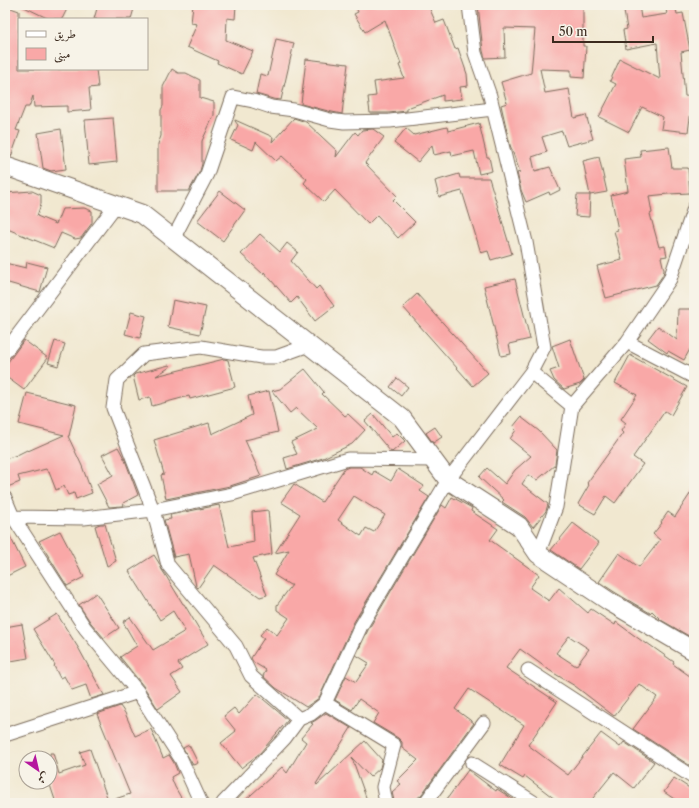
<svg xmlns="http://www.w3.org/2000/svg" width="699" height="808" viewBox="0 0 699 808" font-family="'Libre Caslon Text',Amiri,serif">
<style>
.building{fill:#f9a8a7;fill-rule:evenodd}
.lines{fill:none;stroke-linecap:round;stroke-linejoin:round}
.street-casing{stroke:#7b6c5c;stroke-width:15}
.secondary-casing{stroke:#7b6c5c;stroke-width:20}
.street{stroke:#fff;stroke-width:13}
.secondary{stroke:#fff;stroke-width:18}
</style>
<rect width="100%" height="100%" fill="#f7f3e8"/>
<filter id="ink" filterUnits="userSpaceOnUse"><feTurbulence type="fractalNoise" baseFrequency=".025" numOctaves="2"/><feDisplacementMap in="SourceGraphic" scale="8" xChannelSelector="R" yChannelSelector="G"/><feConvolveMatrix kernelMatrix="1 2 1 2 8 2 1 2 1" color-interpolation-filters="sRGB"/></filter>
<filter id="wash" filterUnits="userSpaceOnUse"><feTurbulence type="fractalNoise" baseFrequency=".012" numOctaves="4" result="noise"/><feDisplacementMap in="SourceGraphic" scale="16" xChannelSelector="R" yChannelSelector="G"/><feGaussianBlur stdDeviation="0.9" result="paint"/><feColorMatrix in="noise" values="0 0 0 0 0 0 0 0 0 0 0 0 0 0 0 0 0 1.4 0 .05"/><feComposite in="paint" operator="in"/></filter>
<g filter="url(#wash)">
<rect width="100%" height="100%" fill="#f1e8d0"/>
<g id="blocks">
<path class="building" d="M20,5h49l-7,14h-13z
M98,5h37l-4,14h-37z
M193,5h43l-1,14 -8,-1 -1,22 27,11 -11,23 -25,-11 1,-2 -31,-14 10,-23 -6,-1z
M355,5h73l8,18 8,-3 11,29 3,-1 9,26 1,12 -8,1 2,12 -19,2v-6l-36,13v3l-18,2h-19l-2,-16 8,-1 -2,-14 30,-4 -5,-13 2,-1 -16,-44 -20,12 -11,-18 4,-2z
M478,5h105v41h3l-2,32 -13,-1v-7l-31,-1 5,24 24,-4 5,29 12,-3 7,24 -26,7 -5,-15 -20,6 5,15 -15,5 3,14 15,-4 10,23 -10,5 -1,-3 -23,10 -5,-12 -4,-17 3,-1 -10,-27 -9,-40 6,-2 -6,-21 30,-9 4,-44 -31,-1 1,29 -20,1 -2,-7z
M623,5h16l2,13 26,-4 -2,-9h10l2,9 6,-1 7,37 -9,2 4,44 8,1 -5,35 -27,-3 2,-12 -21,-10 -13,25 -30,-15 17,-33 -6,-3 10,-22 40,20 -3,-36 -31,6 -3,-19 4,-1z
M8,7l11,4v58h77l2,18 -9,1 2,22 -24,2v-6l-33,1 -1,-11 -4,11h-4l-9,23 4,1 -9,26 -6,-1v-43l4,-11 -4,-4v-8l3,-7 -3,-3v-66z
M276,39l18,4 -13,57 -8,-1 -17,-5 4,-20 8,2z
M306,59l42,5 -6,50 -10,-2 -31,-8z
M172,69l6,4h8l14,7v18l14,4v13l-12,26v23l-2,7 -11,20h-31v-47l3,-8v-26l2,-4v-19z
M113,118l4,44 -28,3 -4,-45z
M294,118l12,4 31,29 -1,6 19,-25 3,3 4,-5 11,-1 11,8 -19,26 32,33 -4,4 22,22 -17,16 -21,-23 -9,9 -33,-34 -11,12 -20,-19 3,-4 -25,-23 -6,5 -20,-19 -3,8 -22,-10 7,-15 -3,-4v-1l38,17 -1,5z
M479,123l8,34h2l3,14 -13,3 -5,-23 -22,5 -1,-5 -17,4 -2,-10 -14,17 -24,-19 12,-15 8,7 33,-8 1,4z
M61,129l5,40 -15,2 -8,-3 -5,-35z
M669,147l3,21h16l2,25 -22,1 -19,2 3,17 -2,1 9,33 6,-1 2,10 -6,1 3,13 -1,5 -7,10 -50,13 -9,-32 25,-6 -8,-29 4,-1 -7,-35 17,-4 -4,-32 17,-2 -1,-7z
M599,157l8,35 -17,3 -7,-34z
M459,174l1,4h29l23,76 -21,6 -3,-9 -7,2 -19,-62 -23,6 -4,-16z
M32,191l9,4v9l-4,12 19,8 6,-15 22,-1 8,3v12l-11,15 -6,1 -14,-6 -7,15 -49,-20v-35z
M220,191l25,19 -22,31 -26,-20z
M577,195h13l-1,22 -14,-1z
M260,234l20,18 7,-9 11,9 -7,9 25,28 3,-3 15,20 -19,15 -18,-24 -6,6 -27,-31 -1,2 -22,-20z
M27,262l20,5 -7,25 -35,-10v-19l21,5z
M515,279l15,60 -21,5 2,10 -10,2 -17,-70z
M417,294l71,79 -15,13 -70,-79z
M173,300l33,7 -6,27 -32,-7z
M678,309h16v33l-10,18 -16,-9 -1,2 -19,-14 10,-13 19,14z
M131,312l15,4 -6,22 -15,-4z
M570,339l14,41 -4,4 -16,5 -10,-9 -4,-9 9,-3 -7,-22z
M24,340l24,18 -24,32 -19,-14v-10z
M55,341l10,3 -7,22 -10,-3z
M630,355l57,32 -16,28 -6,-4 -32,46 10,7 -28,39 -9,-7 -11,18 -17,-10 11,-19 -2,-2 36,-50 -2,-2 5,-8 -5,-4 16,-24 -22,-12z
M224,359l4,1 7,27 -45,12 -1,-3 -37,10 -2,-9 -11,3 -6,-24 2,-2 34,-9 1,2 -14,9z
M305,369l19,23 -2,2 23,22 3,-2 17,16 -13,14 -29,14 -36,11 -3,-11 13,-4 -6,-12 27,-13 -22,-21 -6,5 -18,-22 8,-2z
M397,378l11,9 -7,9 -11,-9z
M269,391l9,41 -33,8 16,36 -31,10 -64,13 -5,-24 3,-1 -10,-34 55,-17 3,11 40,-19 -4,-19z
M27,393l49,12 -7,31h-1l14,30 10,27 -16,6 -2,-6 -6,2 -4,-9 -8,4 -7,-18h-1l-2,-3 -28,7 2,6 -15,6v-29l12,-4 10,-5 1,1 36,-16 -45,-11z
M373,414l19,23 5,-4 8,8 -13,11 -2,-1 -25,-30z
M521,417l18,14 18,19 -2,15 -18,15 -9,-5 -6,9 26,20 -2,7 -13,16 -8,-10 -23,-15 2,-2 -25,-23 8,-9 18,16 10,-14 16,-14 -21,-17 6,-9 -3,-3z
M435,427l7,10 -9,6 -7,-10z
M118,447l7,13 13,35 -15,8 1,2 -2,1 -13,1 -12,-23 16,-9 -11,-20z
M349,467h11l12,8 2,-4 17,10 7,-12 26,17 -4,5 9,6 -75,125 -35,76 -13,9 -30,-19 -13,-12 3,-6 -13,-8 -2,-4 13,-20 -4,-3 7,-8 10,8 12,-17 -12,-8v-5l15,-20h-2l-16,-10 15,-25 -14,3 25,-39 -19,-12 13,-18 28,18 22,-33zM354,496l31,19 -11,17 -8,-4 -5,8 -23,-16z
M694,488v151l-33,-19 -9,-9 -2,2 -34,-20 -17,-11 20,-29 20,14 21,-27 -7,-6 9,-11 -1,-1 7,-10 7,5z
M452,497l20,11 -1,3 27,18 -8,11 49,35 -9,13 19,13 10,-13 29,25 3,-4 24,16 1,-3 30,22 1,-1 27,19 -1,2 21,15v86l-2,2 -59,-38 24,-32 -18,-13 -25,32 -39,-30 -23,-14 -32,-23 -14,19 51,34 -29,43 40,30 33,-42 19,14 4,-5 30,20 -20,26 -20,-16 -25,31h-29l-35,-27 -2,3 -23,-14 24,-40 -55,-36 -14,20 19,14 -52,71 -10,9h-16l-2,-2 -2,-9 9,-8 -4,-3 21,-21 -16,-12v-6l-4,-4 -25,-15 6,-10 -20,-14 -7,11 -17,-10 11,-24 10,6 13,-19 -13,-8 12,-25 74,-125 4,3zM569,636l20,13 -13,17 -20,-13z
M219,505l10,42 25,-5 -2,-30 16,-2 4,44 -19,4 14,37 -7,2 -46,-32 -16,23 -2,-2 -7,-32 -15,3 -10,-37 7,-1 -1,-4z
M573,523l26,20 -20,26 -28,-19z
M100,524h5l11,37 -9,5 -12,-40z
M5,526l20,41 -20,10z
M60,531l24,46 -17,9 -28,-45z
M154,555l5,8 3,7 4,6 17,28h1l24,40 -30,19 4,6 -11,7 11,16 -24,17 -14,-22 -24,-30 17,-11 -14,-24 7,-5 23,33 32,-19 -12,-20 -13,9 -31,-49z
M96,593l23,35 -15,10 -13,-15 -12,-18z
M57,614l22,35 25,46 -13,4 -5,-14 -14,5 -8,-14 -4,2 -6,-12 1,-1 -22,-36z
M22,624l6,34 -23,4v-35z
M257,694l31,26 -28,33 -19,15 -20,-25 15,-12 -12,-15 10,-8 5,6z
M120,706l5,7 10,23 16,-7 12,29 6,-3 5,8 4,10 -7,4 4,10 9,16h-74l-1,-2 21,-7 -33,-80z
M326,713l25,15 -35,56 1,1 48,-44 17,19 -2,8 -10,9 -18,-19 16,45h-126l40,-36 5,6 19,-31 -5,-4 12,-14 -2,-1 5,-3z
M189,745l9,18 -5,2 -10,-17z
M90,749l19,54h-53l-6,-18v-32h3l6,21 26,-9 -5,-13z
M468,770l28,21 1,-2 22,14h-75z
M674,778l20,13v5l-5,7h-9l-16,-11z"/>
</g>
</g>
<g filter="url(#ink)">
<use href="#blocks" fill-opacity="0" stroke="#7b6c5c" stroke-width="1"/>
<g class="lines">
<defs>
<path id="street" d="M173,239l34,-65 26,-77 20,4 18,6 23,3 36,10 14,2 46,-1 103,-12
M627,342l43,-63 24,-71
M5,352l111,-147
M531,372l41,34
M5,498l8,19 72,111 53,64 43,67 20,44
M5,511l8,6 71,1 69,-8 79,-16 116,-35 85,1
M538,554l18,-47 16,-101 55,-64 67,35
M528,670l166,108
M325,703l69,42 -11,42 3,16
M299,719l-48,-43 -15,-30 -68,-81 -15,-55 -40,-102 4,-28 27,-26 57,-7 60,10h15l33,-12
M5,735l133,-43
M472,763l63,40
M223,803l62,-65 14,-19 12,-5 14,-11 36,-77 87,-146 83,-108 13,-25 -18,-105 -36,-146 -15,-43 -6,-48
M425,803l59,-80"/>
<path id="secondary" d="M5,166l137,48 260,204 46,62 71,46 19,28 72,48 84,49"/>
</defs>
<use href="#street" class="street-casing"/>
<use href="#secondary" class="secondary-casing"/>
<use href="#street" class="street"/>
<use href="#secondary" class="secondary"/>
</g>
</g>
<rect width="699" height="808" fill="none" stroke="#f7f3e8" stroke-width="20"/>
<rect x="18" y="18" width="130" height="52" fill="#f7f3e8" stroke="#aca397"/>
<rect x="26" y="31" width="20" height="6" fill="#ffffff" stroke="#aca397"/>
<text x="54" y="38" font-size="12" fill="#3b2a1e">طريق</text>
<rect x="26" y="48" width="20" height="12" fill="#f9a8a7" stroke="#aca397"/>
<text x="54" y="58" font-size="12" fill="#3b2a1e">مبنى</text>
<g transform="translate(38 770) rotate(146)"><circle r="19" fill="#f7f3e8" stroke="#aca397"/>
<path d="M0-3L7 15L0 10L-7 15Z" fill="#b5179e"/>
<text y="-6" font-size="11" font-weight="bold" text-anchor="middle" fill="#3b2a1e">ش</text>
</g>
<path d="M553 36v6h100v-6" fill="none" stroke="#3b2a1e" stroke-width="2"/>
<text x="559" y="36" font-size="12" fill="#3b2a1e" stroke="#f7f3e8" stroke-width="3" paint-order="stroke">50 m</text>
</svg>
